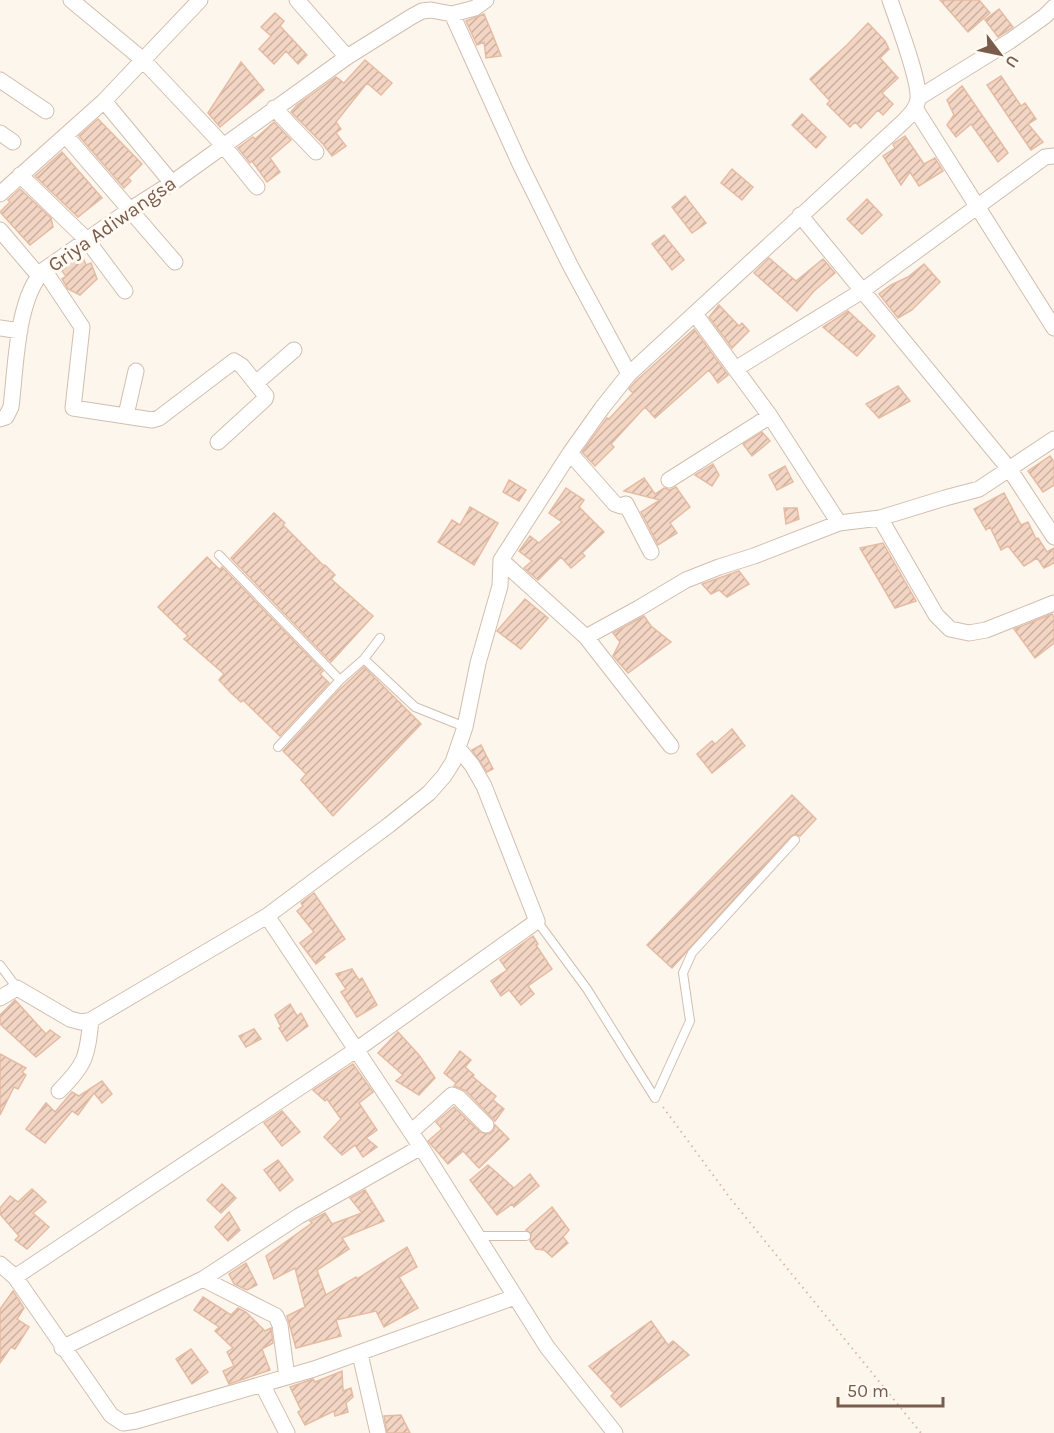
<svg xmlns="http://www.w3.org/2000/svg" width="1054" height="1433" viewBox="0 0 1054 1433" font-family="Karla,sans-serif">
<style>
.building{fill:url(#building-hatch);stroke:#e6bba3;stroke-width:1.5}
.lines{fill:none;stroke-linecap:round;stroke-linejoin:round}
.service-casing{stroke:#d1beb0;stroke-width:10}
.minor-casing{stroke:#d1beb0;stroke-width:17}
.path{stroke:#d9b8a5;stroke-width:2;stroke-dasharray:1.5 4.5;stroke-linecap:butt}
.service{stroke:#fff;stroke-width:8}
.minor{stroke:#fff;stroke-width:15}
.labels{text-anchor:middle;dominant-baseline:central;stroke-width:6;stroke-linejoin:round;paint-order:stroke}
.street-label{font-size:20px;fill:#7a5c4d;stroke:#fffaf3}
</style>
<defs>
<pattern id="building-hatch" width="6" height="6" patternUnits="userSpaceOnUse" patternTransform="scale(1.5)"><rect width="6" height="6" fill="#f3d5c3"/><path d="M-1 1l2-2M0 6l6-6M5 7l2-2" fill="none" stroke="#cab0a1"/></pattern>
</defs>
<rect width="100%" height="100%" fill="#fdf6ec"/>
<path class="building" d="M940,0h39l11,13 -22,19z
M999,9l14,18 -15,10 -13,-17z
M275,13l9,8 -4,5 27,29 -9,9 -12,-13 -12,13 -15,-15 12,-13 -10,-9z
M484,14l8,19 9,23 -15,2 -2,-16 -7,3 -11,-24z
M868,23l17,18 4,8 -9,9 18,20 -16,15 11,11 -10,11 -5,-5 -17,18 -6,-6 -5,5 -23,-23 3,-3 -20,-22 37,-34z
M365,60l27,23 -11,12 -14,-12 -31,39 5,7 -5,4 10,13 -14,10 -9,-12 -32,-32 6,-7 39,-28 8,6z
M241,62l23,28 -44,37 -12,-14z
M1001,76l20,30 4,-3 11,16 -8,5 15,18 -12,8 -44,-65z
M962,86l46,67 -10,9 -27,-38 -15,13 -9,-12 7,-10 -7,-15z
M802,114l24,23 -10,11 -24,-23z
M98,119l44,45 -14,14 3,3 -7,7 -45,-52z
M274,122l17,18 -21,18 10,14 -13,10 -15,-21 -2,2 -12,-15 15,-11 2,2z
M905,136l19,28 11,-6 8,13 -24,15 -9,-14 -9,13 -18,-29 12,-8 -2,-4z
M62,152l40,46 -24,19 -43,-41z
M732,169l21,18 -11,13 -21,-17z
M20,189l31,29 2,9 -23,18 -30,-33 10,-10 -2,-2z
M685,196l21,27 -14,10 -20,-26z
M867,199l15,16 -20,19 -15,-15z
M664,235l20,25 -12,10 -20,-26z
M82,255l4,10 5,-2 6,16 -17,16 -12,-6 -6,-10 4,-3 -5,-6z
M769,258l27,23 27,-22 12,14 -21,18 -17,20 -43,-38z
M924,264l16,18 -28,28 -14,8 -19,-24 12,-9 17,-8z
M719,305l20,21 3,-3 7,8 -17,17 -23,-31z
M848,311l27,25 -18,20 -34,-29z
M694,329l34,46 -10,8 -9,-13 -54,48 -10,-11 -34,37 3,3 -19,19 -13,-14 25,-34 2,1 24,-26 -4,-4 7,-8z
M898,386l12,15 -31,17 -13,-14z
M762,432l8,9 -18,15 -9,-12z
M1050,456l4,6v23l-11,7 -15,-21z
M713,464l6,11 -7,11 -17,-11z
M785,466l8,16 -16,8 -8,-15z
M644,478l11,16 9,-6 6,2 6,-3 14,20 -20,16 7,10 -19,12 -17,-33 19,-12 -36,-9z
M509,480l17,10 -7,11 -16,-9z
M566,488l18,12 -5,7 25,25 -22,21 3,3 -14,12 -10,-11 -23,23 -14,-12 8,-7 -13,-10 11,-15 9,7 23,-21 -13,-9z
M1004,493l17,32 7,-3 8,17 2,-1 9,14 7,-4v15l-10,5 -7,-10 -13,8 -16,-20 -7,4 -11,-23 -4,3 -12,-21z
M470,507l28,16 -24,42 -36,-23 14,-22 8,5z
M784,508h13l2,11 -13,5z
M274,513l11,10 -2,2 41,41 1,-1 10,10 -4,4 42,37 -42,46 -100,-104z
M883,543l33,58 -21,7 -35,-60z
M207,557l13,13 2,-3 101,104 -3,3 9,9 -49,53 -37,-36 -2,2 -10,-9 -12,-13 5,-6 -40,-35 4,-3 -30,-29z
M739,571l10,13 -22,13 -8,-7 -8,4 -9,-10z
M525,599l23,19 -27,31 -24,-18z
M1052,614l2,3v26l-19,15 -21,-29z
M644,616l7,10 20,16 -43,31 -15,-17 7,-14 -7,-9z
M364,667l57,57 -88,92 -32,-36 5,-6 -23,-23 55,-60z
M732,729l13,17 -33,27 -15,-19 15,-13 3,3z
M481,745l12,24 -6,3 -15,-22z
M792,795l24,24 -16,17 -4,-2 -5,2 -119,132 -25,-23z
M314,893l31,46 -22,16 2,2 -9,7 -16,-21 14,-11 -17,-21 6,-5 -2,-3z
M533,936l5,8 -2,1 16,24 -24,17 6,8 -13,11 -12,-15 -8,6 -10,-15 16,-11 -7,-10z
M352,969l7,11 3,-2 15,27 -20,12 -16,-25 5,-3 -10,-15z
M15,1000l31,34 4,-4 10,7 -24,20 -36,-33v-9z
M290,1004l7,12 4,-3 7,13 -21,15 -8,-13 2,-1 -6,-12z
M254,1029l7,10 -15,8 -7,-11z
M398,1032l21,23 16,23 -16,17 -23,-14 7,-6 -25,-22z
M460,1051l11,9 -6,7 9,8 -1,2 23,19 -3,4 11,9 -9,12 -29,-30 -12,-5 2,-3 -12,-10z
M0,1054l26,14 -4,4 4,3 -8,14 -4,-2 -14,28z
M353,1064l20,28 -14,11 18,27 -11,8 11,9 -14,10 -8,-12 -13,10 -18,-18 17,-18 -14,-20 -2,2 -12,-11z
M102,1081l10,13 -10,9 -8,-10 -16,22 -6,-4 -27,32 -19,-14 20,-26 9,9 17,-20 7,4z
M454,1107l26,25 9,2 4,-3 2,-6 14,14 -30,29 -16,-17 -15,13 -20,-23 14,-12 -6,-7z
M282,1111l18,21 -18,14 -18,-23z
M278,1160l15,20 -13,11 -16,-21z
M488,1165l26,23 16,-14 9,12 -25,21 -2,-3 -15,11 -27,-35z
M222,1184l14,14 -15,15 -14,-13z
M32,1189l14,13 -13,11 16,14 -22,22 -12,-9 4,-4 -19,-22v-6l10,-12 8,6z
M365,1190l19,31 -42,17 7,11 -32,21 9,25 30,-18 1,2 50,-32 10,20 -18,10 19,31 -34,19 -8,-16 -40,9 5,16 -45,12 -9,-32 18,-9 -10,-39 -21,11 -8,-23 46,-33 -2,-2 15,-8 7,11 30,-11 -12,-15z
M552,1207l17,23 -6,7 5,6 -16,14 -8,-7 -8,-1 -6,-8 1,-7 -5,-4z
M229,1212l11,18 -12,11 -13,-14z
M246,1263l11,22 -10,5 -13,-6 -5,-10z
M13,1291l11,17 -7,11 12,8 -14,22 -4,-2 -11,16v-54z
M203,1297l28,18 7,-7 8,4 19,19 6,-3 2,15 -11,6 8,21 -41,14 -6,-13 11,-5 -7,-14 6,-4 -18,-17 4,-4 -25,-17z
M651,1321l17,24 5,-4 16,14 -68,52 -10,-11 3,-3 -25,-27z
M191,1349l17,23 -16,12 -16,-25z
M342,1371l1,20 8,-3 2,9 -7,6 2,9 -13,4 -1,-5 -29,14 -7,-13 3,-2 -11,-23 23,-8 2,3z
M401,1415l9,18h-23l-3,-17z"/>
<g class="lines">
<defs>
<path id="service" d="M219,555l121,125
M364,659l16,-21
M278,747l62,-67 24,-21 51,48 50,20
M537,921l50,68 68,109
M0,965l17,23
M655,1098l35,-77 -7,-48 9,-20 103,-113
M477,1236h49"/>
<path id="minor" d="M71,0l71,59 81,86 34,42
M297,0l50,57
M452,14l68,150 50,101 59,109
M0,80l46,31
M918,98l92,-57 35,-25 9,-9
M104,101l68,82
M274,108l42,44
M915,108l139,220
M0,133l13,9
M66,136l109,126
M20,175l67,65 38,51
M0,194l104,-93 96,-101
M800,215l210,255 44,67
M0,230l39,46
M44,270l38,57 -9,81 79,12 7,-2 75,-57 8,5 24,30 -1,3 -47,43
M695,314l75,102 69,107
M0,328l20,3
M737,368l125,-77 183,-134 9,-1
M256,383l38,-33
M126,415l10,-44
M0,419l6,-2 5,-10c5,-39 5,-108 33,-137l87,-61 41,-26 175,-126 64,-40 11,-6 9,-1 21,4 23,-6 11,-8
M570,453l45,51 6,2 5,-2 25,48
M669,480l101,-64
M880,518l56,97 14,14 19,4 17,-3 68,-27
M501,560l85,77 85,109
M586,637l53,-29 47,-28 33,-13 35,-11 85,-33 41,-5 65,-20 34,-9 75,-50
M267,916l154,231 126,200 68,86
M0,998l17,-10 53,31 11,3 10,-2 176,-104 122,-91 40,-32 15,-17 9,-14 12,-35 13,-64 22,-77 1,-26 69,-107 32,-45 27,-34 274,-252c7,-7 14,-14 15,-23 2,-19 -21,-78 -28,-99
M59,1091c27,-27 28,-34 32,-71
M411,1132l41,-37 7,3 27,27
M0,1264l15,13 96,138 12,8 13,-2 178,-52 201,-72
M15,1277l341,-227 181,-129 -53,-135 -12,-21 -14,-17
M203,1279l73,37 4,9 7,52
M62,1348l141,-69 96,-63 122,-69
M360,1354l18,79
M262,1384l25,49"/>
</defs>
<use href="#service" class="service-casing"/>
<use href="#minor" class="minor-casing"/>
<path class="path" d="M663,1107l67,91 191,235"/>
<use href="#service" class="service"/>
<use href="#minor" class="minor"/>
</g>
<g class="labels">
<g class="street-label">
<text transform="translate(112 224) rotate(-35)">Griya Adiwangsa</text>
</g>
</g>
<g transform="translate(1000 54) rotate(122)" stroke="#fffaf3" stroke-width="4.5" paint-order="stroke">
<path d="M0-4.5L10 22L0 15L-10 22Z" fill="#7a5c4d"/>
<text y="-9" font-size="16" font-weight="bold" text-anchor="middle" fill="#7a5c4d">U</text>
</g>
<path d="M838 1397v9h105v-9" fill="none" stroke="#7a5c4d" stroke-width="3"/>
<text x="847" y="1397" font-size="18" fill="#7a5c4d" stroke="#fffaf3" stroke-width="4.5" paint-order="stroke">50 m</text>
</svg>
